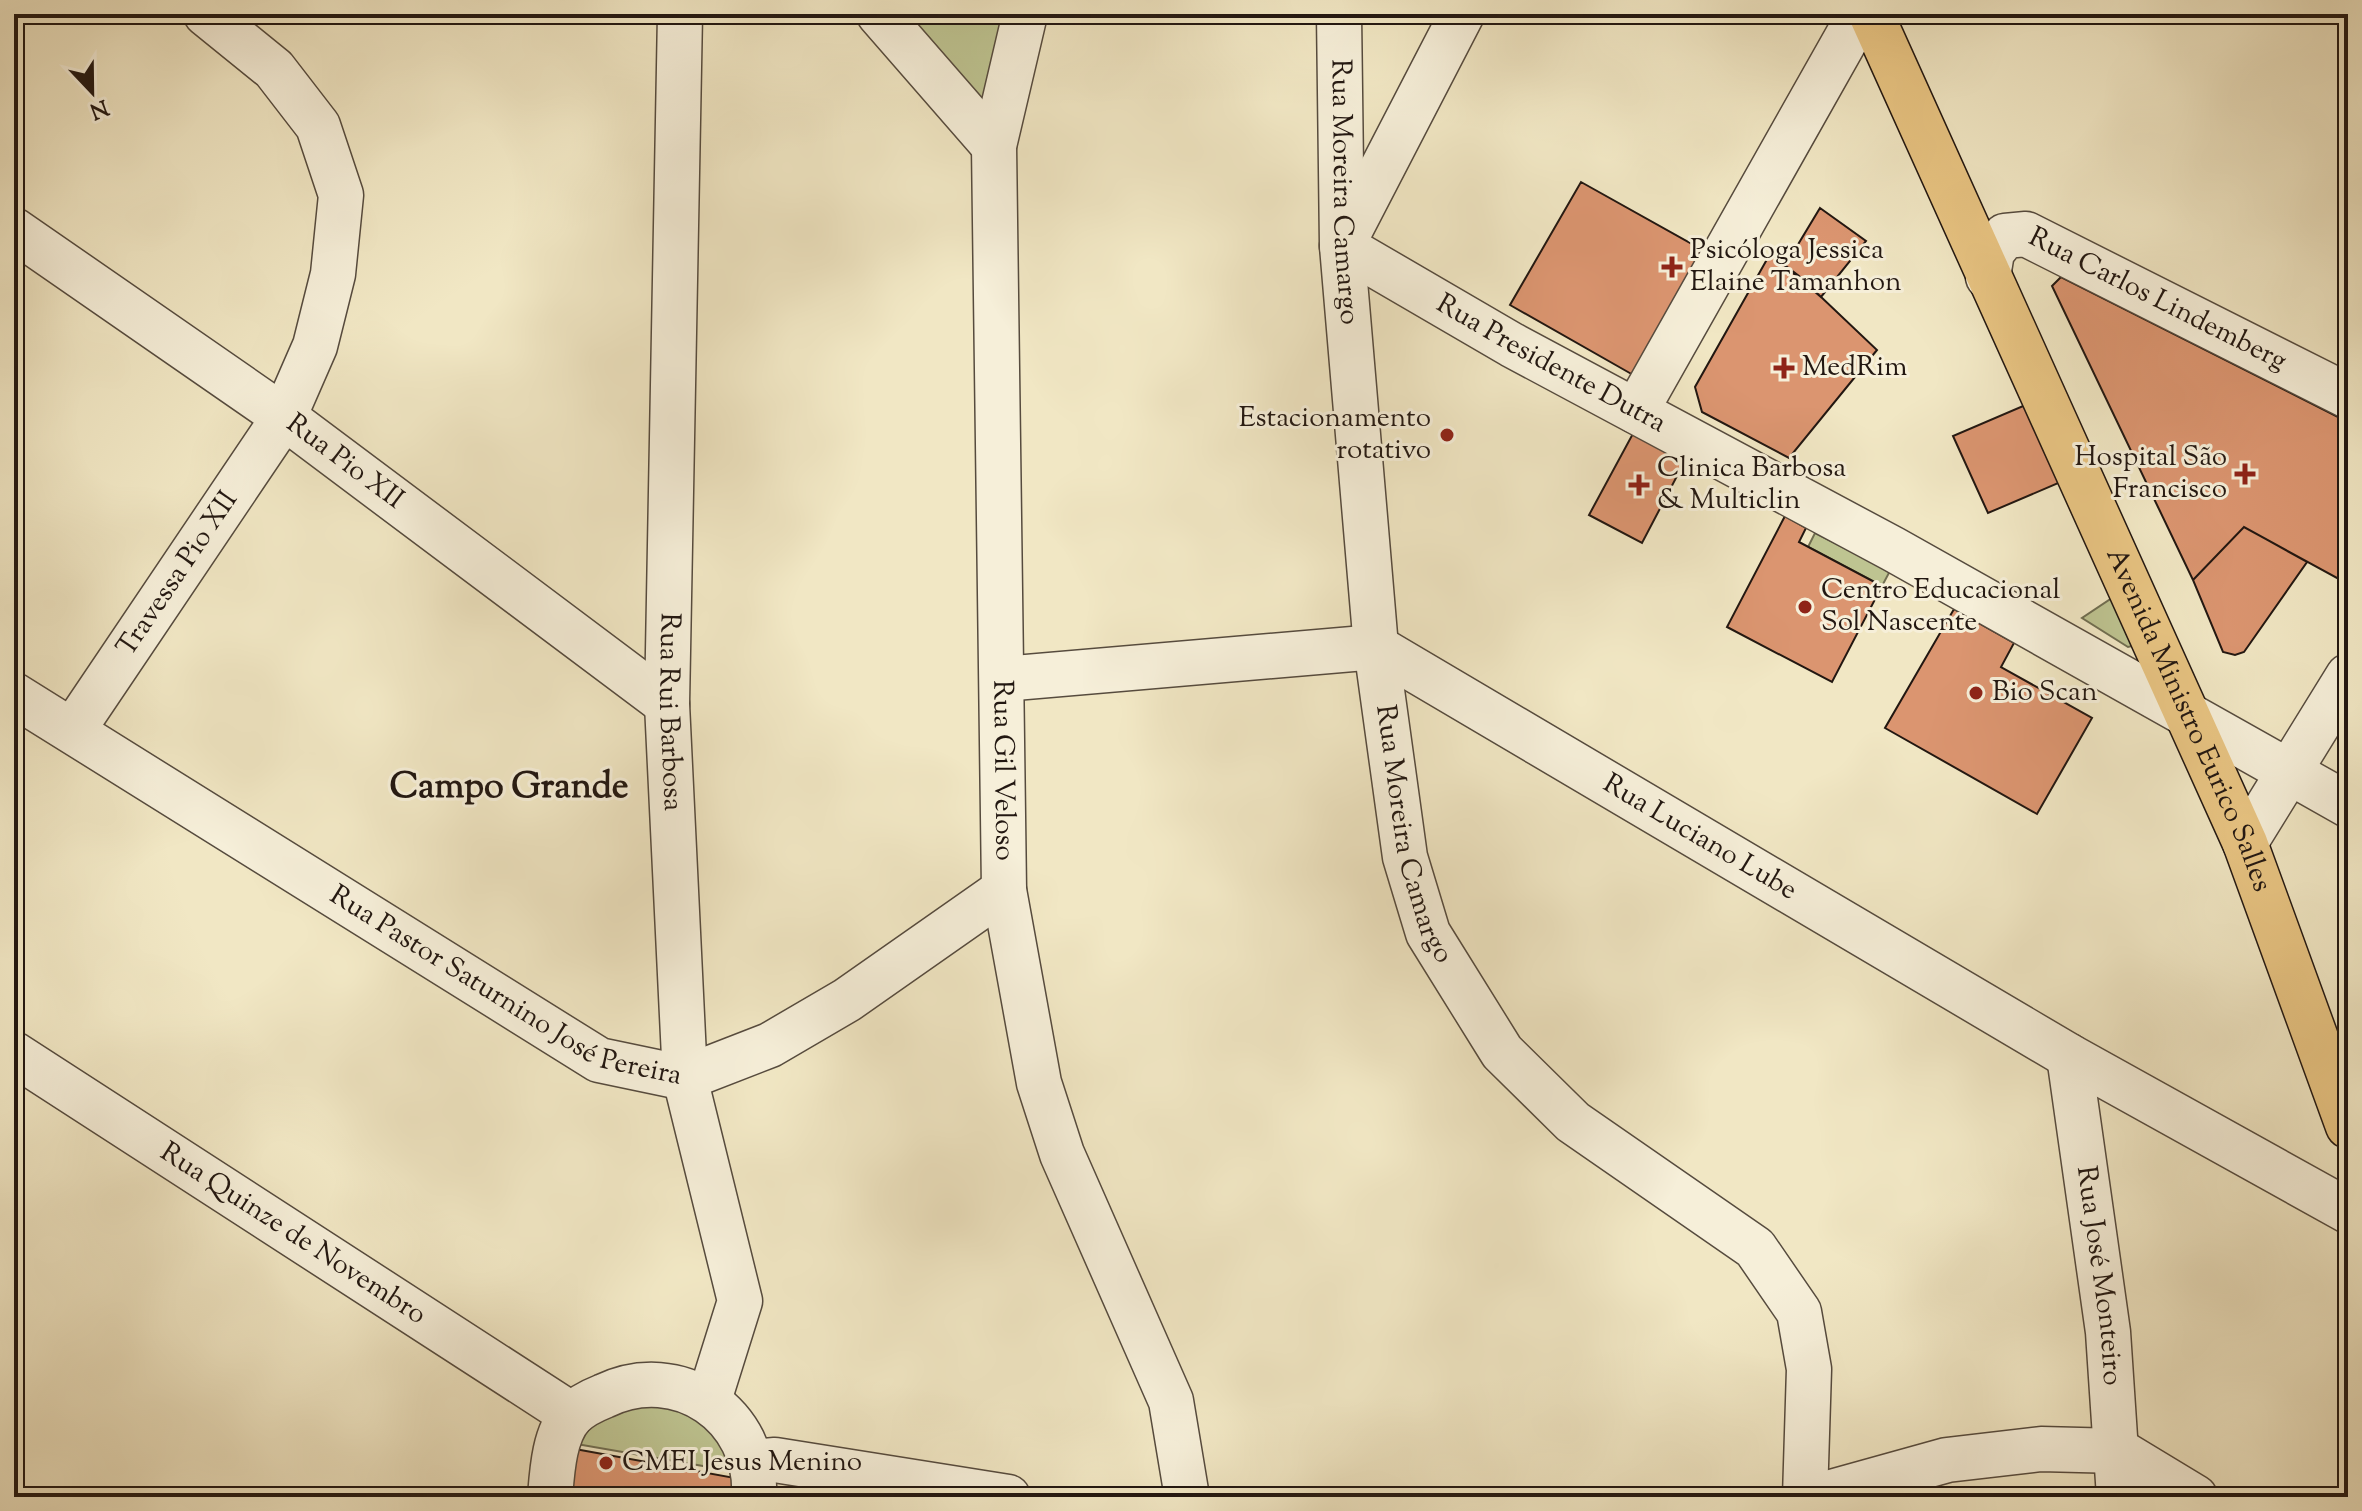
<svg xmlns="http://www.w3.org/2000/svg" width="2362" height="1511" viewBox="0 0 2362 1511" font-family="'Sorts Mill Goudy',serif">
<style>
.green{fill:#bec491;stroke:#706e51;stroke-width:2}
.building{fill:#db9570;stroke:#221711;stroke-width:2}
.lines{fill:none;stroke-linecap:round;stroke-linejoin:round}
.minor-casing{stroke:#564b3e;stroke-width:47}
.major-casing{stroke:#221711;stroke-width:47}
.minor{stroke:#f6efd9;stroke-width:44}
.major{stroke:#e8c482;stroke-width:44}
.poi-dot{fill:#8f2418;stroke:#f6efd9;stroke-width:3}
.labels{text-anchor:middle;dominant-baseline:central;stroke-width:6;stroke-linejoin:round;paint-order:stroke}
.street-label{font-size:28px;fill:#221711;stroke:#f6efd9}
.poi-label{font-size:28px;fill:#221711;stroke:#f6efd9;text-anchor:start}
.district-label{font-size:36px;font-weight:bold;fill:#221711;stroke:#f6efd9}
</style>
<rect width="100%" height="100%" fill="#f1e7c4"/>
<filter id="stains"><feTurbulence type="fractalNoise" baseFrequency=".0025" numOctaves="4"/><feColorMatrix values="0 0 0 0 .2 0 0 0 0 .09 0 0 0 0 .02 0 0 0 .5 -.17"/></filter>
<radialGradient id="worn" r=".72"><stop offset=".6" stop-color="#630" stop-opacity="0"/><stop offset="1" stop-color="#630" stop-opacity=".3"/></radialGradient>
<path class="green" d="M879,14h146l-31,132z
M1815,533l75,38 -8,15 -74,-39z
M2121,592l11,54 -4,1 -46,-29z
M678,1392l71,82 -184,-32 7,-18z"/>
<path class="building" d="M1581,182l125,70 -71,124 -125,-71z
M1820,208l46,33 -45,56 -36,-31z
M1770,254l29,22 78,74 -88,108 -87,-46 -7,-25z
M2061,277l287,145v162l-104,-57 -51,53 -141,-294z
M2035,401l35,77 -82,35 -35,-77z
M1636,428l52,27 -46,88 -53,-28z
M1785,516l21,12 -7,14 83,44 -50,96 -105,-55z
M2244,527l63,35 -63,90 -9,3 -12,-3 -30,-72z
M1954,609l60,34 -13,24 91,51 -55,96 -152,-86z
M564,1447l182,33 4,17h-191z"/>
<g class="lines">
<defs>
<g id="minor">
<path id="s1" d="M680,14l-13,690 18,374 55,223 -31,99"/>
<path d="M879,14l115,132"/>
<path id="s2" d="M1025,14l-31,132 10,744 35,193 23,71 109,247 16,96"/>
<path id="s3" d="M1339,14l3,232 34,401 29,210 23,76 74,119 71,70 182,126 44,64 10,57 -4,128"/>
<path id="s4" d="M14,230l270,187 383,287"/>
<path d="M1345,240l117,-226"/>
<path id="s5" d="M1342,246l170,99 381,204 455,256"/>
<path id="s6" d="M1988,277l4,-25 13,-16 21,-2 322,162"/>
<path d="M1636,411l224,-397"/>
<path id="s7" d="M1003,679l373,-32 693,409 279,155"/>
<path id="s8" d="M14,695l585,365 86,18 85,-33 77,-45 157,-110"/>
<path id="s9" d="M73,730l211,-313 31,-71 18,-72 8,-79 -23,-69 -44,-57 -68,-55"/>
<path d="M2245,843l103,-167"/>
<path id="s10" d="M14,1054l558,361"/>
<path id="s11" d="M2069,1056l39,276 11,165"/>
<path d="M752,1462l23,-2 233,37"/>
<path d="M550,1497c2,-25 4,-63 22,-82 8,-8 22,-15 32,-19 74,-36 155,19 150,101"/>
<path d="M1814,1497l133,-37 94,-11 78,2 76,46"/>
</g>
<g id="major">
<path id="s12" d="M1871,14l374,829 103,283"/>
</g>
</defs>
<use href="#minor" class="minor-casing"/>
<use href="#major" class="major-casing"/>
<use href="#minor" class="minor"/>
<use href="#major" class="major"/>
</g>
<g class="poi-dot">
<path d="M1668 255h8v8h8v8h-8v8h-8v-8h-8v-8h8z"/>
<path d="M1780 356h8v8h8v8h-8v8h-8v-8h-8v-8h8z"/>
<circle cx="1447" cy="435" r="8"/>
<path d="M2241 462h8v8h8v8h-8v8h-8v-8h-8v-8h8z"/>
<path d="M1635 473h8v8h8v8h-8v8h-8v-8h-8v-8h8z"/>
<circle cx="1805" cy="607" r="8"/>
<circle cx="1976" cy="693" r="8"/>
<circle cx="606" cy="1463" r="8"/>
</g>
<g class="labels">
<g class="street-label">
<text stroke="none"><textPath href="#s3" startOffset="178">Rua Moreira Camargo</textPath></text>
<text stroke="none"><textPath href="#s6" startOffset="214">Rua Carlos Lindemberg</textPath></text>
<text stroke="none"><textPath href="#s5" startOffset="240">Rua Presidente Dutra</textPath></text>
<text stroke="none"><textPath href="#s4" startOffset="404">Rua Pio XII</textPath></text>
<text stroke="none"><textPath href="#s9" startOffset="188">Travessa Pio XII</textPath></text>
<text stroke="none"><textPath href="#s1" startOffset="698">Rua Rui Barbosa</textPath></text>
<text stroke="none"><textPath href="#s12" startOffset="774">Avenida Ministro Eurico Salles</textPath></text>
<text stroke="none"><textPath href="#s2" startOffset="760">Rua Gil Veloso</textPath></text>
<text stroke="none"><textPath href="#s3" startOffset="826">Rua Moreira Camargo</textPath></text>
<text stroke="none"><textPath href="#s7" startOffset="750">Rua Luciano Lube</textPath></text>
<text stroke="none"><textPath href="#s8" startOffset="574">Rua Pastor Saturnino José Pereira</textPath></text>
<text stroke="none"><textPath href="#s10" startOffset="332">Rua Quinze de Novembro</textPath></text>
<text stroke="none"><textPath href="#s11" startOffset="222">Rua José Monteiro</textPath></text>
</g>
<g class="poi-label">
<text x="1690" y="251">Psicóloga Jessica<tspan x="1690" dy="32">Elaine Tamanhon</tspan></text>
<text x="1802" y="368">MedRim</text>
<text x="1431" y="419" text-anchor="end">Estacionamento<tspan x="1431" dy="32">rotativo</tspan></text>
<text x="2227" y="458" text-anchor="end">Hospital São<tspan x="2227" dy="32">Francisco</tspan></text>
<text x="1657" y="469">Clinica Barbosa<tspan x="1657" dy="32">&amp; Multiclin</tspan></text>
<text x="1821" y="591">Centro Educacional<tspan x="1821" dy="32">Sol Nascente</tspan></text>
<text x="1992" y="693">Bio Scan</text>
<text x="622" y="1463">CMEI Jesus Menino</text>
</g>
<g class="district-label">
<text x="509" y="788">Campo Grande</text>
</g>
</g>
<rect width="2362" height="1511" fill="none" stroke="#f1e7c4" stroke-width="48"/>
<rect x="16" y="16" width="2330" height="1479" fill="none" stroke="#221711" stroke-width="4"/>
<rect x="24" y="24" width="2314" height="1463" fill="none" stroke="#221711" stroke-width="2"/>
<g transform="translate(92 92) rotate(158)" stroke="#f6efd9" stroke-width="6" paint-order="stroke">
<path d="M0-6L14 30L0 20L-14 30Z" fill="#221711"/>
<text y="-12" font-size="22" font-weight="bold" text-anchor="middle" fill="#221711">N</text>
</g>
<rect width="100%" height="100%" filter="url(#stains)"/>
<rect width="100%" height="100%" fill="url(#worn)"/>
</svg>
